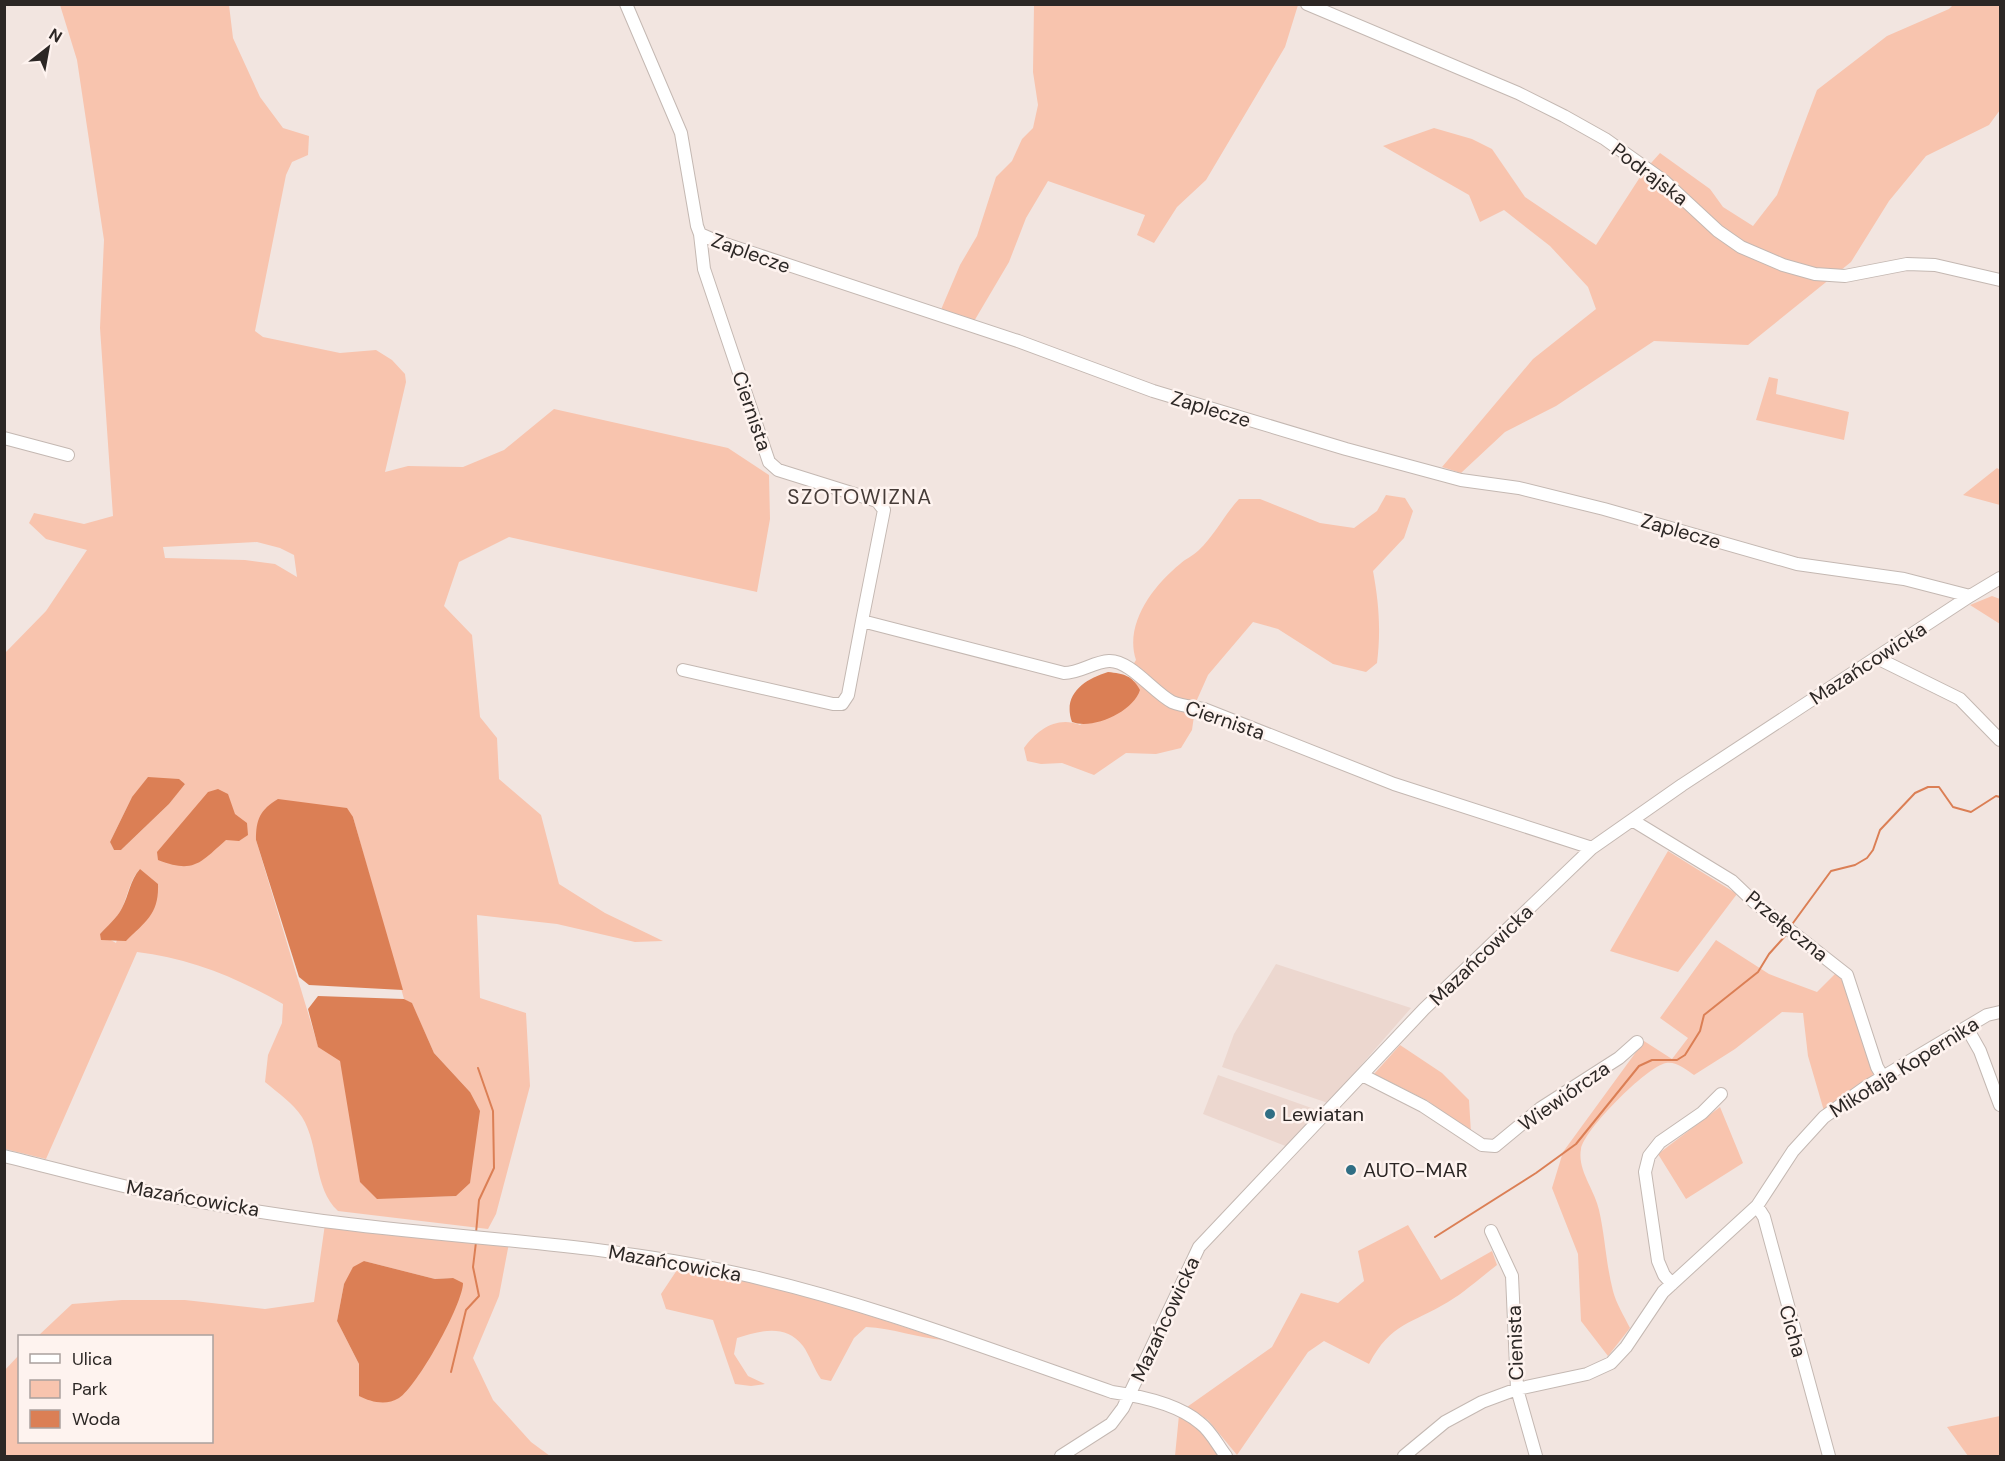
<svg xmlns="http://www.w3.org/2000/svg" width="2005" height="1461" viewBox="0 0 2005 1461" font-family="'DM Sans',sans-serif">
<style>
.built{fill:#ecd7cf}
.green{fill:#f8c4ae;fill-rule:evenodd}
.water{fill:#db7f55}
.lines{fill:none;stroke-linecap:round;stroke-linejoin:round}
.stream{stroke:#db7f55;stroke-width:2}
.minor-casing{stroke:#c4b8b2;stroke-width:14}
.minor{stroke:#fff;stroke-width:12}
.poi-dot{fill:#306e84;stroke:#fef3ef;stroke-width:2}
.labels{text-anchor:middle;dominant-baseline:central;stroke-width:5;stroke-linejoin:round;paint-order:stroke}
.street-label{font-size:20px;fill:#2c2725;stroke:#fef3ef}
.poi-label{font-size:20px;fill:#2c2725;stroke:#fef3ef;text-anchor:start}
.neighbourhood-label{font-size:21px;letter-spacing:1.5px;fill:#453b37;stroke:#fef3ef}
</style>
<rect width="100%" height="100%" fill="#f2e5e0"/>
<path class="built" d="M1276,964l135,44 -83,95 -106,-36 12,-33z
M1218,1075l102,36 -32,36 -85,-33z"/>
<path class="green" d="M60,5h169l4,33 27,59 23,31 26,8 -1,19 -16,7 -6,13 -31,156 8,6 77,16 36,-3 16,10 13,14 1,8 -21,90 23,-6 55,1 41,-17 50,-41 174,39 41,27 1,44 -13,73 -248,-55 -50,25 -15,44 28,29 8,82 17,21 2,41 42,36 18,69 46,29 58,28 -28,1 -78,-18 -80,-9 3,83 46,15 4,73 -34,128 -8,15 -150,-18c-25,-23 -18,-65 -36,-94 -9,-14 -24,-24 -37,-35l3,-27 14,-32 1,-19c-45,-26 -94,-46 -146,-52l-91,207 -41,-10v-496l41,-42 41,-61 -41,-11 -17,-16 5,-10 50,11 29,-8 -13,-188 4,-88 -27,-180zM257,542l23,6 14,7 3,22 -22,-13 -30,-4 -80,-2 -2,-11zM185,783l-16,21 -48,46h-7l-4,-8 22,-45zM353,817l51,182 8,5 22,49 36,39 -14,104 -38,1 -71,-104 -7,-33 -22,-14 -62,-206zM140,869l-24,74 -16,-9c7,-8 17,-16 22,-26 6,-13 8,-29 18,-39z
M1034,5h264l-13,42 -79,133 -29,27 -23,36 -17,-8 8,-20 -97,-34 -22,37 -17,44 -36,61 -33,-11 20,-47 17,-29 19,-59 16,-16 10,-22 11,-11 5,-23 -5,-33z
M1953,5h47v105l-11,15 -63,31 -37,45 -38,61 -103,83 -94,-4 -98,65 -51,26 -44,41 -19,-6 91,-108 63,-50 -8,-22 -38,-41 -46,-36 -24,12 -11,-27 -86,-49 51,-18 38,11 20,10 33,48 71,48 48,-74 16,-18 50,36 13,18 30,19 24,-31 40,-105 70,-54 62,-27z
M1769,377l9,2 -2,15 73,18 -5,28 -88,-20z
M1997,468l3,2v35l-37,-10z
M1386,495l19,3 8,13 -9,27 -31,33c6,32 8,60 4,92l-11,9 -33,-8 -55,-35 -25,-7 -45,53 -12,27 -4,28 -11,18 -25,6 -30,-1 -32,22 -32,-12 -21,1 -14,-3 -3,-13c14,-19 33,-32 56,-23l55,-44 -8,-7 9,-14c-12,-36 17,-74 44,-96 5,-5 13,-8 19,-14 15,-14 26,-36 40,-51h21l60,24 34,5 23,-17z
M1992,596l8,3v25l-30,-19z
M1668,851l69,43 -59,78 -68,-21z
M1716,940l53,34 48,18 20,-20 9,13 28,91 -50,35 -16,-55 -5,-43 -21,-1 -47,37 -41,26c-7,-5 -18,-14 -28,-12 -20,4 -82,67 -85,86 -4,21 14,41 18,61 6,26 7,54 14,81 3,12 11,25 17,37l-22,28 -27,-35 -3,-67 -26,-66 11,-36 81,-111 28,18 16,-21 -28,-20z
M1400,1045l42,28 27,27 2,33 -43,-32 -54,-27z
M1720,1107l23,56 -57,36 -28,-45z
M325,1224l184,19 -10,53 -26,62 20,42 38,42 19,14h-545l-1,-85 15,-16 1,87h192v-106h-174l34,-32 50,-4h63l80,9 49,-7zM364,1261l71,18 18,-1 -94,118v-32l-22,-43 7,-37z
M1408,1225l33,55 51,-29 5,14c-16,12 -32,27 -49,37 -36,22 -57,20 -79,62l-45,-23 -16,11 -71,103 -29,-35 -21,-13 85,-60 29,-54 37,10 26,-22 -6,-30z
M677,1270l57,7 67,16 143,47c-27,-2 -51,-12 -78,-13l-12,11 -23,43 -10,-2c-7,-10 -12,-25 -18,-33 -18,-23 -43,-15 -66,-8l-3,16 14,22 17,8 -14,2 -16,-2 -22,-64 -47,-11 -5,-15z
M1179,1415l21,15 19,26h-44z
M2000,1416v40h-32l-21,-29z"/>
<path class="water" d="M1108,672c16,2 24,3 32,18 -7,22 -47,40 -68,32 -10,-28 13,-43 36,-50z
M148,777l31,2 6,5 -16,20 -48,46h-7l-4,-8 22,-45z
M218,789l10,5 7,20 12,9 1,12 -9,6 -13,-1c-26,23 -32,34 -68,20l-1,-8 51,-60z
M278,799l69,9 6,9 50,173 -94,-5 -10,-8 -43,-137c0,-21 4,-30 22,-41z
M140,869l18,15c1,30 -12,37 -32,57l-25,-1 -1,-6c7,-8 17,-16 22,-26 7,-13 8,-28 18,-39z
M318,996l86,3 8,4 22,50 36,39 10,19 -10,72 -14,13 -79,3 -17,-17 -20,-121 -22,-14 -10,-38z
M364,1261l71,18 18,-1 10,5c0,21 -46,104 -64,115 -13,8 -28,4 -40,-2v-32l-22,-43 7,-37 9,-17z"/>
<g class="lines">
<path class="stream" d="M1793,923l38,-52 24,-6 12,-7 6,-8 7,-20 35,-37 13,-6h11l14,20 18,5 25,-16 4,1
M476,1233l3,-33 15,-32 -1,-57 -15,-43
M1435,1237l101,-64 40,-29 63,-78 13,-6h25l8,-5 15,-24 4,-16 54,-43 11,-18 17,-19
M451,1372l15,-62 13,-14 -6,-29 3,-25"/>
<defs>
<path id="minor" d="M626,4l55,129 16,93 3,8 16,7 302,100 135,50 193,58 115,31 58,8 85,21 193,55 107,15 66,17
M1307,4l211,89 46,23 41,23 59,42 54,50 23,16 42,18 32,9 30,2 62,-12 28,1 65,15
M700,234l4,35 65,193 9,8 99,31 7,9 -22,111
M4,438l64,17
M1877,658l83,41 40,41
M683,670l150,34h9l6,-9 14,-74 202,52c16,0 29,-11 45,-12 21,-1 44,31 63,41 9,4 22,5 32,7l190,75 198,64
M1632,820l100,61 22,21 93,73 30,92 7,12
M1967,1028l13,23 20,54
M1364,1076l59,30 59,39 13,1 46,-38 78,-50 18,-16
M4,1156c49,12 96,25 145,36 57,12 116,21 174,29 138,18 277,22 413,52 128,28 252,76 376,119 28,4 66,12 88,31 11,8 18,23 26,33
M1757,1206l7,11 65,239
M1491,1231l21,45 5,113 19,67
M1672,1284l-8,-9 -6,-14 -13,-89 4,-16 11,-14 42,-29 19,-19
M1061,1456l50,-32 12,-16 76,-161 225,-238 168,-161 90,-63 288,-189 30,-18
M1404,1456l41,-34 37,-20 35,-13 70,-15 24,-11 15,-16 37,-55 94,-86 36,-55 31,-34 42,-30 121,-72 13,-3"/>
</defs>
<use href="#minor" class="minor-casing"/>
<use href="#minor" class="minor"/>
</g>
<g class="poi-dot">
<circle cx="1270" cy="1114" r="6"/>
<circle cx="1351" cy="1170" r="6"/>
</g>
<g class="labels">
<g class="street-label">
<text transform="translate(1650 174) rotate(37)">Podrajska</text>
<text transform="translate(751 253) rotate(20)">Zaplecze</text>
<text transform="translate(1211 409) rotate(17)">Zaplecze</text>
<text transform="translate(752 411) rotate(71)">Ciernista</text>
<text transform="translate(1681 531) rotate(16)">Zaplecze</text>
<text transform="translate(1868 663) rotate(-33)">Mazańcowicka</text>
<text transform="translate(1225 720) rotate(19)">Ciernista</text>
<text transform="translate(1787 926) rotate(39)">Przełęczna</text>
<text transform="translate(1481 955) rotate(-44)">Mazańcowicka</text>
<text transform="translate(1904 1067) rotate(-32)">Mikołaja Kopernika</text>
<text transform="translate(1564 1096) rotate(-35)">Wiewiórcza</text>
<text transform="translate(193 1198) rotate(10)">Mazańcowicka</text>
<text transform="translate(675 1263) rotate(10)">Mazańcowicka</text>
<text transform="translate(1165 1319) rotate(-65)">Mazańcowicka</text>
<text transform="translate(1793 1331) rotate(74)">Cicha</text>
<text transform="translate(1515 1343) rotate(-92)">Cienista</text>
</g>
<g class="poi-label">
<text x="1282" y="1114">Lewiatan</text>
<text x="1363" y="1170">AUTO-MAR</text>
</g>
<g class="neighbourhood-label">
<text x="860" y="497">SZOTOWIZNA</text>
</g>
</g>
<rect width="2005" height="1461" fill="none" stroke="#2c2725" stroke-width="12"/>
<rect x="18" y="1335" width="195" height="108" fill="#fef3ef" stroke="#aaa19e" stroke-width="1.5"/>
<rect x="30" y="1354" width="30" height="9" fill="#ffffff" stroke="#aaa19e" stroke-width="1.5"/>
<text x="72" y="1365" font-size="18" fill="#2c2725">Ulica</text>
<rect x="30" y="1380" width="30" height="18" fill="#f8c4ae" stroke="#aaa19e" stroke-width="1.5"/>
<text x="72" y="1395" font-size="18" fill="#2c2725">Park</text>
<rect x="30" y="1410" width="30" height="18" fill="#db7f55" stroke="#aaa19e" stroke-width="1.5"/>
<text x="72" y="1425" font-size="18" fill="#2c2725">Woda</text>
<g transform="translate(48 48) rotate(31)" stroke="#fef3ef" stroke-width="4.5" paint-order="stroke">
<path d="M0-4.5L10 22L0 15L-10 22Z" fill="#2c2725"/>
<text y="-9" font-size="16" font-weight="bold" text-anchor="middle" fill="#2c2725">N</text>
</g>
</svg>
